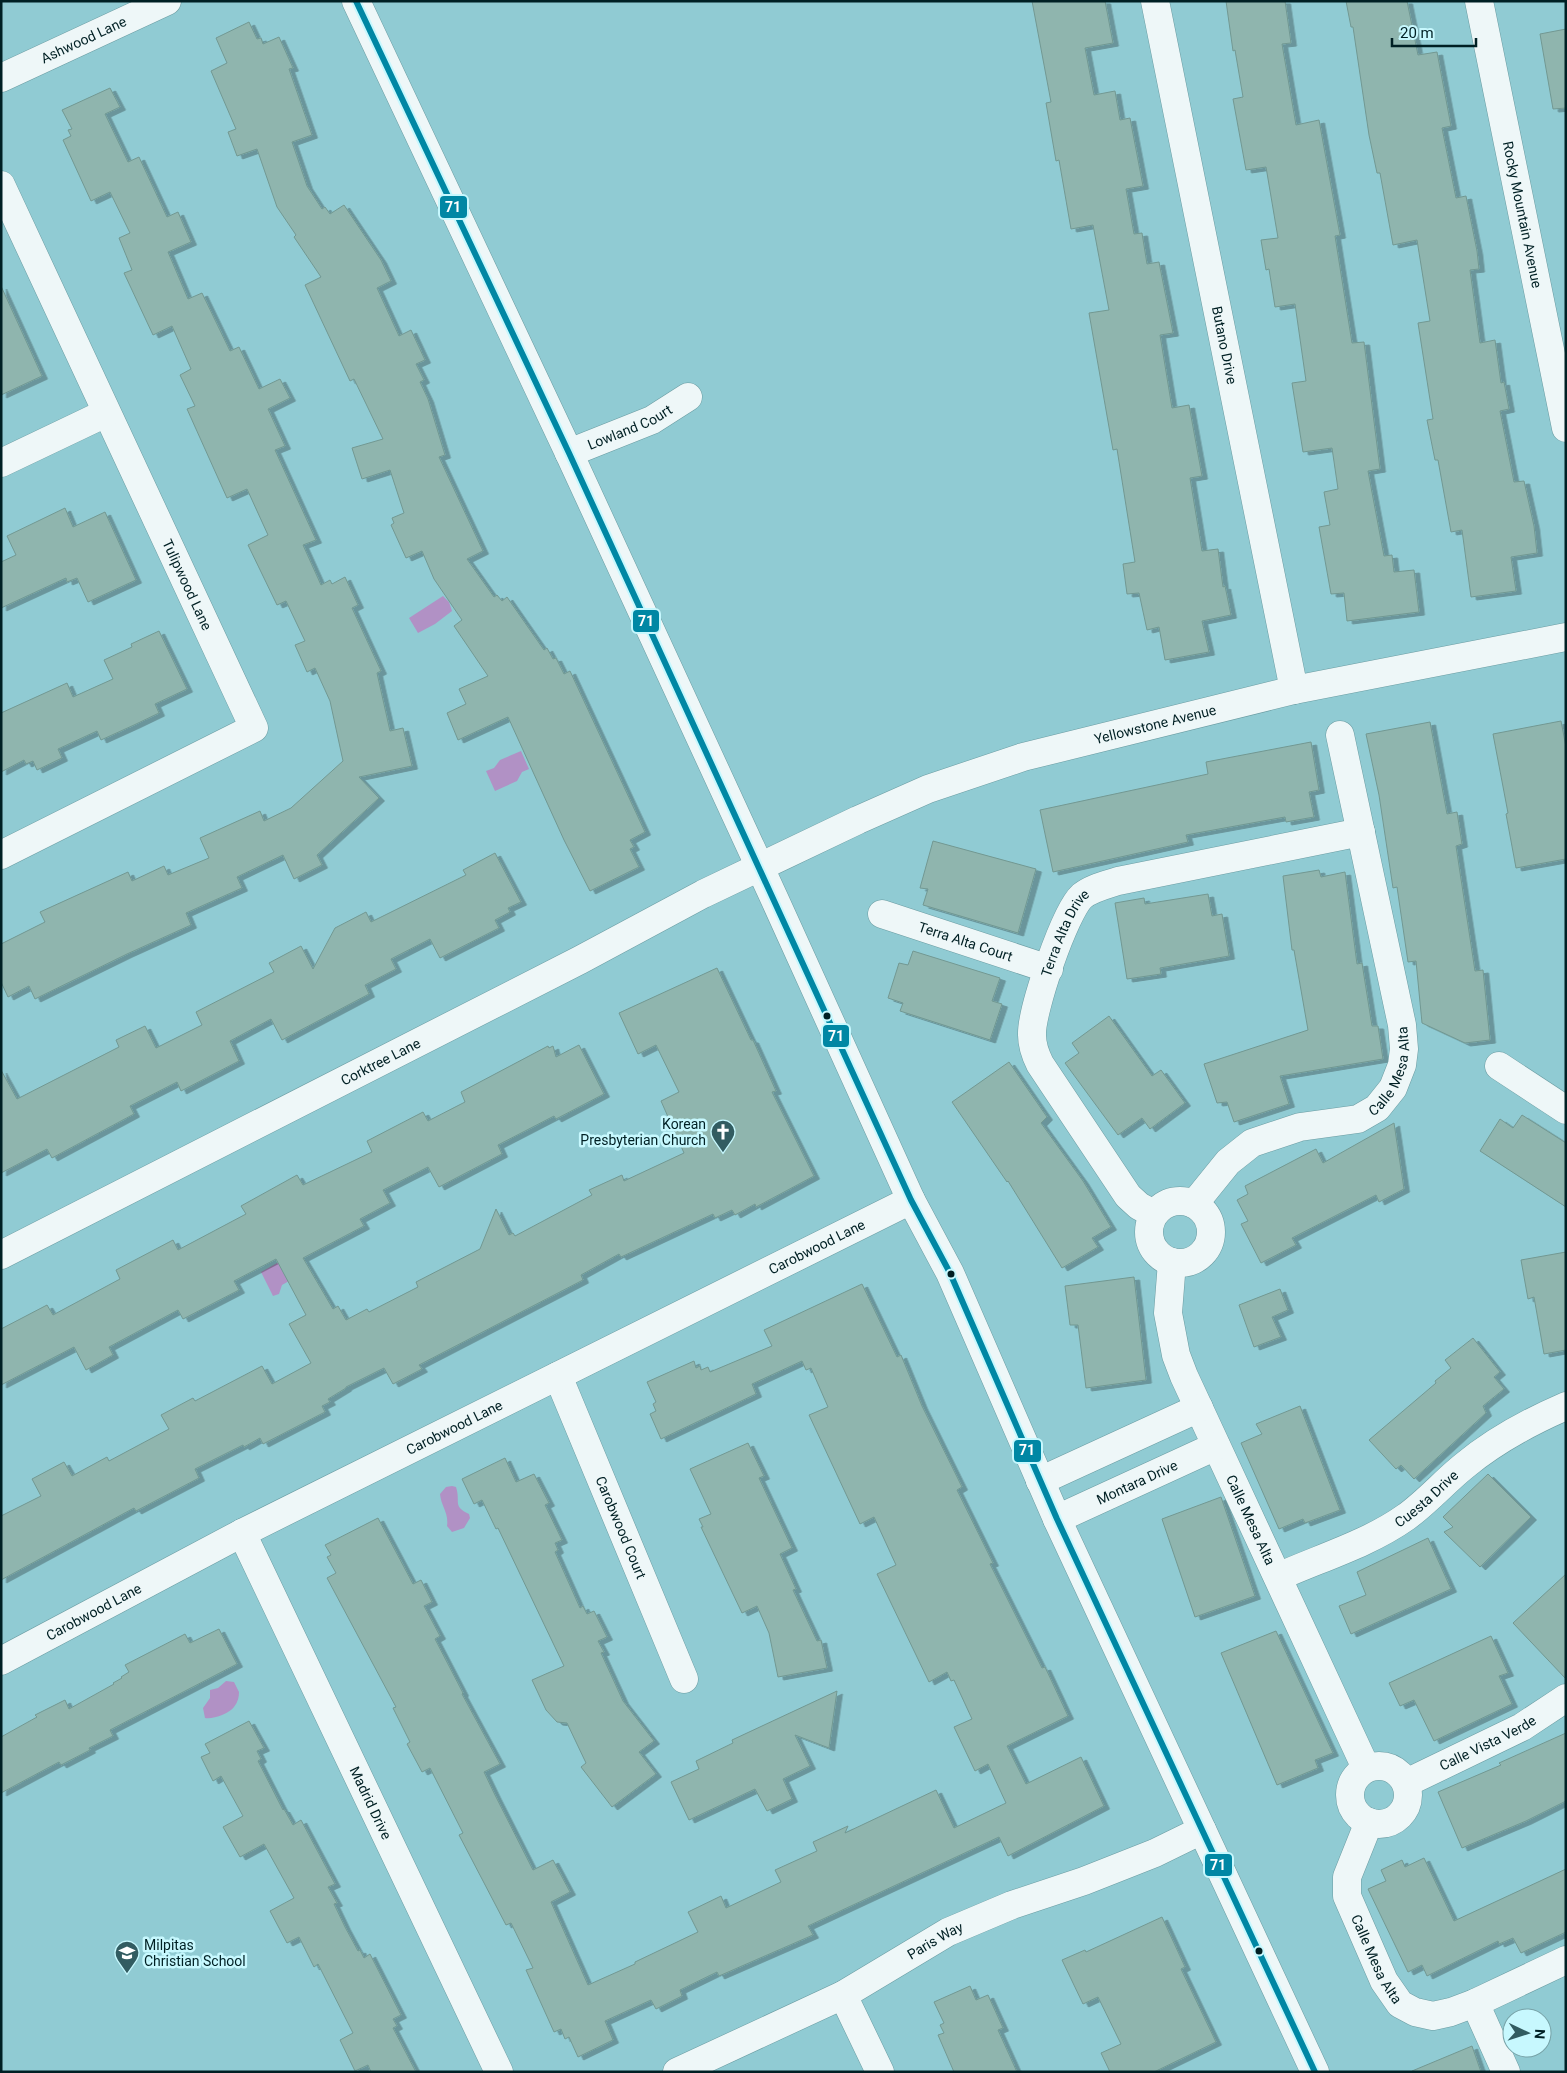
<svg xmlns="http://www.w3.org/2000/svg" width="1567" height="2073" viewBox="0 0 1567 2073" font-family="Roboto,sans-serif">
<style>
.water{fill:#b191c5}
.building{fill:#8fb5ae;stroke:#729892;filter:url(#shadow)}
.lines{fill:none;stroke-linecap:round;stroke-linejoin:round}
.minor-casing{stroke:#6a9ca2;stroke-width:29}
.secondary-casing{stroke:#6a9ca2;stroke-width:29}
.minor{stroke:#eef7f8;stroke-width:28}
.secondary{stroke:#eef7f8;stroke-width:28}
.bus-1-casing{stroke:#c7f8fe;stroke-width:10}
.bus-1{stroke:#0087a4;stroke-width:6}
.bus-dot{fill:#002024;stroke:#c7f8fe;stroke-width:2}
.labels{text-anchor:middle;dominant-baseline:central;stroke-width:5;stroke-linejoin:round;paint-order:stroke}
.street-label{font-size:14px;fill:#002024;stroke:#c7f8fe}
.poi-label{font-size:14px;fill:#002024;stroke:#c7f8fe;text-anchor:end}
.line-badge{stroke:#c7f8fe;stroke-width:2}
.badge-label{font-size:14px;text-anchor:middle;font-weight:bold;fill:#fff}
</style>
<defs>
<filter id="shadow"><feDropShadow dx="5.5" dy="3" stdDeviation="0" flood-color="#0004"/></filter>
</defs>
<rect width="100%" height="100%" fill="#90cbd3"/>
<path class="water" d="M443,596l6,6 3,9 -17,13 -17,9 -9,-15z
M521,751l8,18 -7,3 -5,9 -22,10 -9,-20 8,-3 6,-8z
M295,1253l10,19 -23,13 -3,9 -6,2 -12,-24z
M452,1486l4,1c5,15 -4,19 13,27l1,4 -6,10 -12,4 -5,-6c2,-13 -6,-20 -7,-32l6,-7z
M226,1681l8,1 5,10c0,5 -1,10 -5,15 -4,6 -22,13 -29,11l-2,-10 7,-10v-8l8,-2z"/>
<path class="building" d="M1032,1h73l8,42 -28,5 9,47 21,-4 5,29 10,-2 13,68 -17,3 8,45 8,-1 5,31 12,-2 14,71 -13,2 12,73 17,-3 13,71 -12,2 12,73 16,-2 5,38 2,-1 6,29 -29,6 7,31 -44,8 -6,-33 -12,3 -8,-37 -12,1 -4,-30 12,-2 -18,-113 -4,1 -24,-137 20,-3 -16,-85 -22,4 -12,-69 -3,1 -10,-58 5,-1z
M1226,1h59l6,42 -9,1 14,81 23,-5 21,115 -5,1 17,107 12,-1 16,127 -12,2 16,85 8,-1 2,17 20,-2 5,42 -72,9 -3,-28 -13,1 -12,-67 11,-2 -6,-33 14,-3 -6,-41 -29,4 -11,-69 14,-2 -11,-77 -20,3 -6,-38 -3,1 -5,-30 17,-2 -12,-71 -20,3 -13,-71 10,-2 -8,-47 -2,1z
M1346,1h61l11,54 19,-3 14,74 -9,2 14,70 10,-2 11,55 2,18 -9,1 10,73 15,-3 6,43 3,-1 5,27 -9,2 14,71 10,-1 10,45 3,27 -26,4 5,34 -45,6 -9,-67 -11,2 -13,-72h-3l-8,-40 6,-1 -15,-96 12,-2 -13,-81 -24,5 -13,-72h-3l-8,-38 -16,-108h-2z
M249,22l8,17 4,-1 2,6 16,-7 14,31 -4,1 23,66 -20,7 15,44 15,23 3,-2 5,7 14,-9 37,55 10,21 -14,7 22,48 12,-6 14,30 -9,4 8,16 -4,2 8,17 17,56 -6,2 44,94 -16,8 27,38 3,-2 5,6 5,-4 37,53 3,-2 6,11 3,-1 8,16 6,-3 75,161 -15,8 4,7 -4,2 9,18 -49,24 -26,-51 -56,-123 -50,23 -11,-27 19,-9 -7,-15 29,-13 -34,-50 8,-6 -28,-41 -12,-28 -16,7 -15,-33 3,-2 -2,-5 12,-5 -14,-43 -28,9 -10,-31 31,-9 -29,-60 -4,2 -45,-96 16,-8 -27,-40 2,-2 -19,-28 -20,-58 -20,7 -9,-24 8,-3 -25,-58 16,-8 -11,-25z
M1566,29v79l-13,1 -13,-75z
M110,88l10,19 -15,7 23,48 11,-5 28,60 11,-5 13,30 -23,10 20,47 14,-6 28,58 9,-4 20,42 21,-10 10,19 -22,11 17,37 -10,4 41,90 -13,5 18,40 9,-5 2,4 13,-7 13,28 -6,3 29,63 -4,2 13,58 13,-3 9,38 -53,11 20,21 -62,57 5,10 -28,14 -11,-24 -46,22 5,11 -56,25 5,12 -64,29 -92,45 -6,-13 -21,11 -7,-15v-38l44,-22 -5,-10 88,-40 4,9 32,-15 4,9 41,-17 -9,-20 60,-27 4,10 27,-13 52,-47 -13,-60 -15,-33 -8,4 -12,-27 10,-4 -19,-40 -9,4 -29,-60 20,-10 -21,-46 -20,9 -40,-89 8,-3 -15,-31 11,-6 -19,-43 -19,9 -29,-62 8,-3 -13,-32 11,-5 -20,-41 -19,9 -28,-61 8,-4 -3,-6 4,-1 -10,-19z
M1,286l41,90 -41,19z
M65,508l8,19 32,-15 31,68 -48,22 -11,-24 -10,4 -1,-4 -65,30v-46l15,-7 -9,-19z
M159,631l28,58 -32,15 4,9 -25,12 -33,15 -4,-9 -39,18 4,9 -25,12 -4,-9 -7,3 -2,-4 -23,12v-59l66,-30 6,14 40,-18 -9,-19 28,-13 -1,-3z
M1561,721l5,26v112l-50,9 -10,-54 2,-1 -15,-79z
M1430,722l17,92 10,-2 5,32 -6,2 19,125 8,-1 7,70 -25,3 -43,-20 -6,-62 -8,1 -11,-75 -4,1 -14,-93 -13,-61z
M1311,742l8,48 -10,2 5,25 -28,5 -1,-5 -99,18 2,7 -135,30 -13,-62 168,-36 -2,-12z
M933,841l103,28 -18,64 -95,-28 5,-16 -8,-1z
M495,853l26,49 -13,6 2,4 -15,8 4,8 -59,30 -10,-19 -39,20 5,10 -31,16 4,9 -87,46 -11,-21 -41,22 9,20 -58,30 -4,-9 -47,24 4,8 -82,44 -5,-9 -46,24v-103l16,29 102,-52 -3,-7 29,-14 11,22 46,-23 -6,-13 78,-40 -5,-9 32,-17 12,23 22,-41 31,-16 5,10 95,-47 -3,-5z
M1319,870l2,7 24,-5 12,92 5,-1 10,63h6l5,33 -103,17 9,28 -55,18 -7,-20 -10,1 -13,-39 104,-34 -14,-80h-2l-9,-74z
M1208,894l4,22 10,-2 7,42 -69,12 1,6 -34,5 -12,-76 29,-5 1,6z
M913,951l87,27 -8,23 10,3 -12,36 -90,-29 3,-8 -15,-5 11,-35 9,2z
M717,968l34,72h2l23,51 -4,1 42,84 -58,31 -1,-3 -20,11 -3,-5 -17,8 -2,-4 -92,43 -2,-3 -38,21 2,5 -164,85 3,4 -29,15 -9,-16 -38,19v1l-18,11 2,3 -8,4 3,6 -62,32 -3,-6 -16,9 -1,-2 -48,24 4,9 -63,33 -2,-3 -133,72v-64l40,-20 -9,-17 32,-17 8,14 35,-19 2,4 60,-32 -8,-14 32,-17 2,3 67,-35 10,18 39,-21 -22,-39 17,-9 -30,-56 -42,22 5,9 -56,29 -5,-9 -69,37 4,8 -27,15 -12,-23 -73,38v-56l46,-24 6,10 67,-36 -4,-9 57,-30 5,10 68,-36 -5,-8 56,-31 6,10 69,-33 -5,-11 56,-29 5,9 37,-19 -4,-10 87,-46 1,2 4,-2 3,11 23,-12 25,49 -48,25 -2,-3 -56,29 4,9 -63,33 -11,-20 -45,23 7,13 -30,16 4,7 -61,32 30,51 5,-3 8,14 21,-11 2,3 49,-25 -2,-5 64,-33 16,-40 13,26 4,-2 2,3 77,-41 -3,-5 33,-15 2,6 60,-28 -23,-52 18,-9 -23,-47 -18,9 -19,-41z
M1109,1016l43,60 9,-6 24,33 -35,26 -8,-11 -24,17 -53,-72 14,-10 -7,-10z
M1009,1062l38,55 -6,6 42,58 28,46 -19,11 6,9 -36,21 -54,-87 -1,1 -55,-80z
M1522,1115l44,28v64l-86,-56 20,-32 13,9z
M1394,1123l10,66 -25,13 -3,-7 -84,43 4,7 -35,18 -20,-39 7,-3 -11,-21 11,-6 -3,-8 71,-37 7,14z
M1566,1252v98l-22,4 -10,-57 -6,2 -7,-39z
M1134,1277l12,103 -60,8 -8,-63h-8l-5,-39z
M862,1284l35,73 4,-2 21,51 40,81 -5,3 36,73 -3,1 52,104 3,-1 23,49 -61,30 19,38 55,-27 23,49 -96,50 -9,-19 -191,89 5,9 -94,41 -2,-4 -37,18 2,6 -26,13 -5,-9 -46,21 8,19 -35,17 -9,-20 -4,2 -4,-10 -7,3 -28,-62 7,-2 -22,-45 -5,2 -47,-90 4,-2 -33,-65 -8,4 -15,-28 3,-2 -17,-34 3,-1 -69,-129 9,-5 -9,-16 4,-2 -6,-10 53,-27 35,66 8,-4 11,22 -8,4 16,30 -5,3 28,54 -1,1 38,70 -16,8 11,23 38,75 20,-10 17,32 -19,10 37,83 47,-21v-2l63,-30 -10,-20 33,-16 5,12 55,-26 -6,-12 42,-19 -4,-9 35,-16 -3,7 91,-43 18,38 52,-25 -18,-39 -13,7 -21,-44 18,-8 -18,-39 -3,1 -4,-9 -18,10 -52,-108 19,-9 -22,-48 -14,7 -51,-109 19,-8 -17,-39 -5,2 -4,-9 -50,23 4,10 -95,45 -11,-25 6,-3 -3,-7 3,-2 -9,-20 47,-21 2,7 4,-2 1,4 7,-3 2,5 62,-26 -8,-16z
M1280,1289l8,21 -16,7 9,20 -27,10 -15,-42z
M1473,1338l27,34 -6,5 10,12 -21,17 3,7 -72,66 -13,-14 -5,4 -27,-29 67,-57 -1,-2 16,-13 -6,-8z
M1300,1406l40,104 -35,13 -2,-4 -24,10 -38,-86 21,-9 -6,-10z
M748,1443l16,33 -5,2 33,70 -12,6 16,35 -3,1 24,51 4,-1 6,28 -49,9 -9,-44 -12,-27 -15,7 -41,-86h2l-4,-8 12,-5 -21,-45z
M505,1458l11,24 18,-8 15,29 -4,2 17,35 -7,3 3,7 -3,2 25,56 3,-2 4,8 7,-3 13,26 -9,4 6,11 -3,1 22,48 31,40 -15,11 17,22 -44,33 -31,-40 5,-4 -19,-40 -10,-1 -11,-12 -14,-30 32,-14 -66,-138 -2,1 -14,-29 -8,4 -12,-25z
M1488,1474l43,43 -51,50 -36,-35 9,-5 -10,-10z
M1221,1497l34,99 -60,21 -33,-98z
M1428,1538l23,51 -100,45 -12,-28 27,-11 -9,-23z
M1566,1574v105l-53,-56z
M219,1629l18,35 -127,66 3,6 -24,12 1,2 -29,15 -2,-3 -58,31v-56l36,-20 -2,-2 30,-15 4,9 45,-25 -1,-1 9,-5 -1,-1 8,-5 -4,-7 60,-31 5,9z
M1276,1631l57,122 -18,7 3,8 -41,17 -56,-132z
M1491,1636l17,37 -9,3 13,28 -78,37 -20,-41 -14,6 -11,-23z
M837,1691l-8,57 -34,-13 15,31 -27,13 9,20 -25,12 -12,-22 -66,31 -18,-38 28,-13 -3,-8 37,-18 -1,-3z
M249,1721l15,27 -7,3 4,8 -3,2 25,49 1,-1 9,16 8,-5 34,64 -7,3 9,16 -3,1 11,23 13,24 2,-1 4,8 6,-4 31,61 -8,4 4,7 -4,2 23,44h-45l-3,-7 -13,6 -15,-31 13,-7 -35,-69 -4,3 -15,-30 -12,6 -17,-32 24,-13 -30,-54 -24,13 -17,-30 20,-11 -22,-40 -8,5 -12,-24 9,-4 -5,-9z
M1566,1733v68l-40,20 -64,27 -24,-56 63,-27 -2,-2z
M1424,1858l30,63 112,-52v63l-45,21 -8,-15 -14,6 -1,-3 -71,35 -5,-11 -14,7 -40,-83 18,-8 -5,-11 21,-10 3,7z
M1162,1917l23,50 -4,2 35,73 -62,30h-44l-9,-19 20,-9 -23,-47 -15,7 -21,-44 23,-10 1,2z
M970,1986l6,14 12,-5 15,33 -5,2 19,42h-63l-16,-37 6,-2 -4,-8 4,-2 -10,-21z
M1472,2046l9,26h-69v-1z"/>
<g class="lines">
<defs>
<g id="minor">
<path id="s1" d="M1155,1l139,689"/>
<path id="s2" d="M1479,1l87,427"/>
<path id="s3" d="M1,78l166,-77"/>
<path id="s4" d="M1,185l253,543 -253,127"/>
<path id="s5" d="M569,453l83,-33 36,-23"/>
<path d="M1,463l105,-50"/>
<path id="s6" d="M882,914l167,55"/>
<path d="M1499,1066l67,44"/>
<circle cx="1180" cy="1232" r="31"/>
<path id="s7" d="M1194,1204l34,-42 24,-19 48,-16 58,-8 19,-11 16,-20 9,-23 2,-16 -2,-24 -62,-290"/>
<path id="s8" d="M1154,1214l-15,-8 -11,-10 -88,-132c-5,-10 -8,-19 -8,-29 -1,-24 33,-124 50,-139 10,-8 24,-11 36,-15l243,-49"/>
<path id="s9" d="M1,1255l579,-295 123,-66 155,-74 70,-31 95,-32 271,-67 272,-53"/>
<path id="s10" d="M1172,1262l-4,51 8,42 8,21 182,392"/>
<path id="s11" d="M558,1376l126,303"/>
<path d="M1040,1481l159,-73"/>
<path id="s12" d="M1057,1519l159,-73"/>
<path id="s13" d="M242,1533l257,539"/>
<path id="s14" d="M1278,1577c42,-19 90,-33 128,-60 21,-15 38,-35 58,-51 30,-25 65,-44 102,-60"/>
<path id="s15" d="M1,1661l241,-128 669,-333"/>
<circle cx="1379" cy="1795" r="29"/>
<path id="s16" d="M1406,1783l116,-56 44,-29"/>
<path id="s17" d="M1369,1822l-22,55v19l37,85 16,23 15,8 18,4 18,-4 24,-9 91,-43"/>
<path d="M843,1995l37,77"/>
<path d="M1475,2003l31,69"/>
<path id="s18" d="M677,2072l166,-77 105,-63 64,-27 72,-24 71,-28 47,-23"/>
</g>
<path id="secondary" d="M356,1l213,452 206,447 136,300 39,73 107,246 258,553"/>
</defs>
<use href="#minor" class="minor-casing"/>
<use href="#secondary" class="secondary-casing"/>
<use href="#minor" class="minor"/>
<use href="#secondary" class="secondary"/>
<defs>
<path id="bus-1" d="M356,1l213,452 342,747 39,73 107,246 258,553"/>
</defs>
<use href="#bus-1" class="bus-1-casing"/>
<use href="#bus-1" class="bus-1"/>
</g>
<defs>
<symbol id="church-pin" viewBox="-11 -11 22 30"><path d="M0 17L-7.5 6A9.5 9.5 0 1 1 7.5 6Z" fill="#325c61" stroke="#c7f8fe"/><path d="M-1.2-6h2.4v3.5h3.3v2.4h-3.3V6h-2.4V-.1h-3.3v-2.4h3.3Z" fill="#fff"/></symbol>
<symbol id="school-pin" viewBox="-11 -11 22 30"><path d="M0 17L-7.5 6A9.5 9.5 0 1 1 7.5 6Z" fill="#325c61" stroke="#c7f8fe"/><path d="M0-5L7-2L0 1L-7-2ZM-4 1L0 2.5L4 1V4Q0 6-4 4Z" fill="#fff"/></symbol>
</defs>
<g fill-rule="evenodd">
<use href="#church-pin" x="709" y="1118" width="28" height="38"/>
<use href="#school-pin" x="113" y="1939" width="28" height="38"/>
</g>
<g class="bus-dot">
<circle cx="827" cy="1016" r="4.5"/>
<circle cx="951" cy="1274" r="4.5"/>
<circle cx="1259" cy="1951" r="4.5"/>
</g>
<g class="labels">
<g class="street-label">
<text stroke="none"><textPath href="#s3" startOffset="91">Ashwood Lane</textPath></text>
<text stroke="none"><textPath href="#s2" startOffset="218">Rocky Mountain Avenue</textPath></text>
<text stroke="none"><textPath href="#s1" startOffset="351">Butano Drive</textPath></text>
<text stroke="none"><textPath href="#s5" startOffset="66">Lowland Court</textPath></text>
<text stroke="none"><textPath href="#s4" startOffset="441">Tulipwood Lane</textPath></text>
<text stroke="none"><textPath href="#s9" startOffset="1274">Yellowstone Avenue</textPath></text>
<text stroke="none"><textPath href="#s8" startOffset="329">Terra Alta Drive</textPath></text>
<text stroke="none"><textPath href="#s6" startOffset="88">Terra Alta Court</textPath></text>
<text stroke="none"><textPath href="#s9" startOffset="426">Corktree Lane</textPath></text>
<text stroke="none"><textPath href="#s7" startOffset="256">Calle Mesa Alta</textPath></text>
<text stroke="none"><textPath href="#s15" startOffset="915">Carobwood Lane</textPath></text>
<text stroke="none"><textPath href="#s15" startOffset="510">Carobwood Lane</textPath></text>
<text stroke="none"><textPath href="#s12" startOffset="88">Montara Drive</textPath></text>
<text stroke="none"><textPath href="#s14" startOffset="169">Cuesta Drive</textPath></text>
<text stroke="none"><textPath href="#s10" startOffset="275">Calle Mesa Alta</textPath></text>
<text stroke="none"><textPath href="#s11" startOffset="164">Carobwood Court</textPath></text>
<text stroke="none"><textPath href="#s15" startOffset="105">Carobwood Lane</textPath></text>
<text stroke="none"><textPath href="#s16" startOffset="91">Calle Vista Verde</textPath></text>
<text stroke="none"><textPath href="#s13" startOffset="299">Madrid Drive</textPath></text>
<text stroke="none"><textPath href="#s18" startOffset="290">Paris Way</textPath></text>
<text stroke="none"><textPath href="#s17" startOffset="148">Calle Mesa Alta</textPath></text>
</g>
<g class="poi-label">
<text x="706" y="1124">Korean<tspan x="706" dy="16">Presbyterian Church</tspan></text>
<text x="144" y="1945" text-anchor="start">Milpitas<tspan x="144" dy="16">Christian School</tspan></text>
</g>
</g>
<g class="line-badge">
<rect x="439" y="195" width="29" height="24" rx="5" fill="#0087a4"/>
<rect x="632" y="609" width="28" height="24" rx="5" fill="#0087a4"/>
<rect x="822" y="1024" width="28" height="24" rx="5" fill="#0087a4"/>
<rect x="1013" y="1439" width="29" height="24" rx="5" fill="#0087a4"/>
<rect x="1204" y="1853" width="29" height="24" rx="5" fill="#0087a4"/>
</g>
<g class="badge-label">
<text x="453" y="212">71</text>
<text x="646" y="626">71</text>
<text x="836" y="1041">71</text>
<text x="1027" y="1455">71</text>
<text x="1218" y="1870">71</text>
</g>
<rect width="1567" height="2073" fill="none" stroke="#002024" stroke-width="5"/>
<g transform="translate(1527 2033) rotate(94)"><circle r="24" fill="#c7f8fe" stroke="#77a2a7"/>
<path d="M0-4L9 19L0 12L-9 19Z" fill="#325c61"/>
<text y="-8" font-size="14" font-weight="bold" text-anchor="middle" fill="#002024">N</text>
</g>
<path d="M1392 38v8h84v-8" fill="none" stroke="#002024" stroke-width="2.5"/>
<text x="1400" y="38" font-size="15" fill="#002024" stroke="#c7f8fe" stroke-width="4" paint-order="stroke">20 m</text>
</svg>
